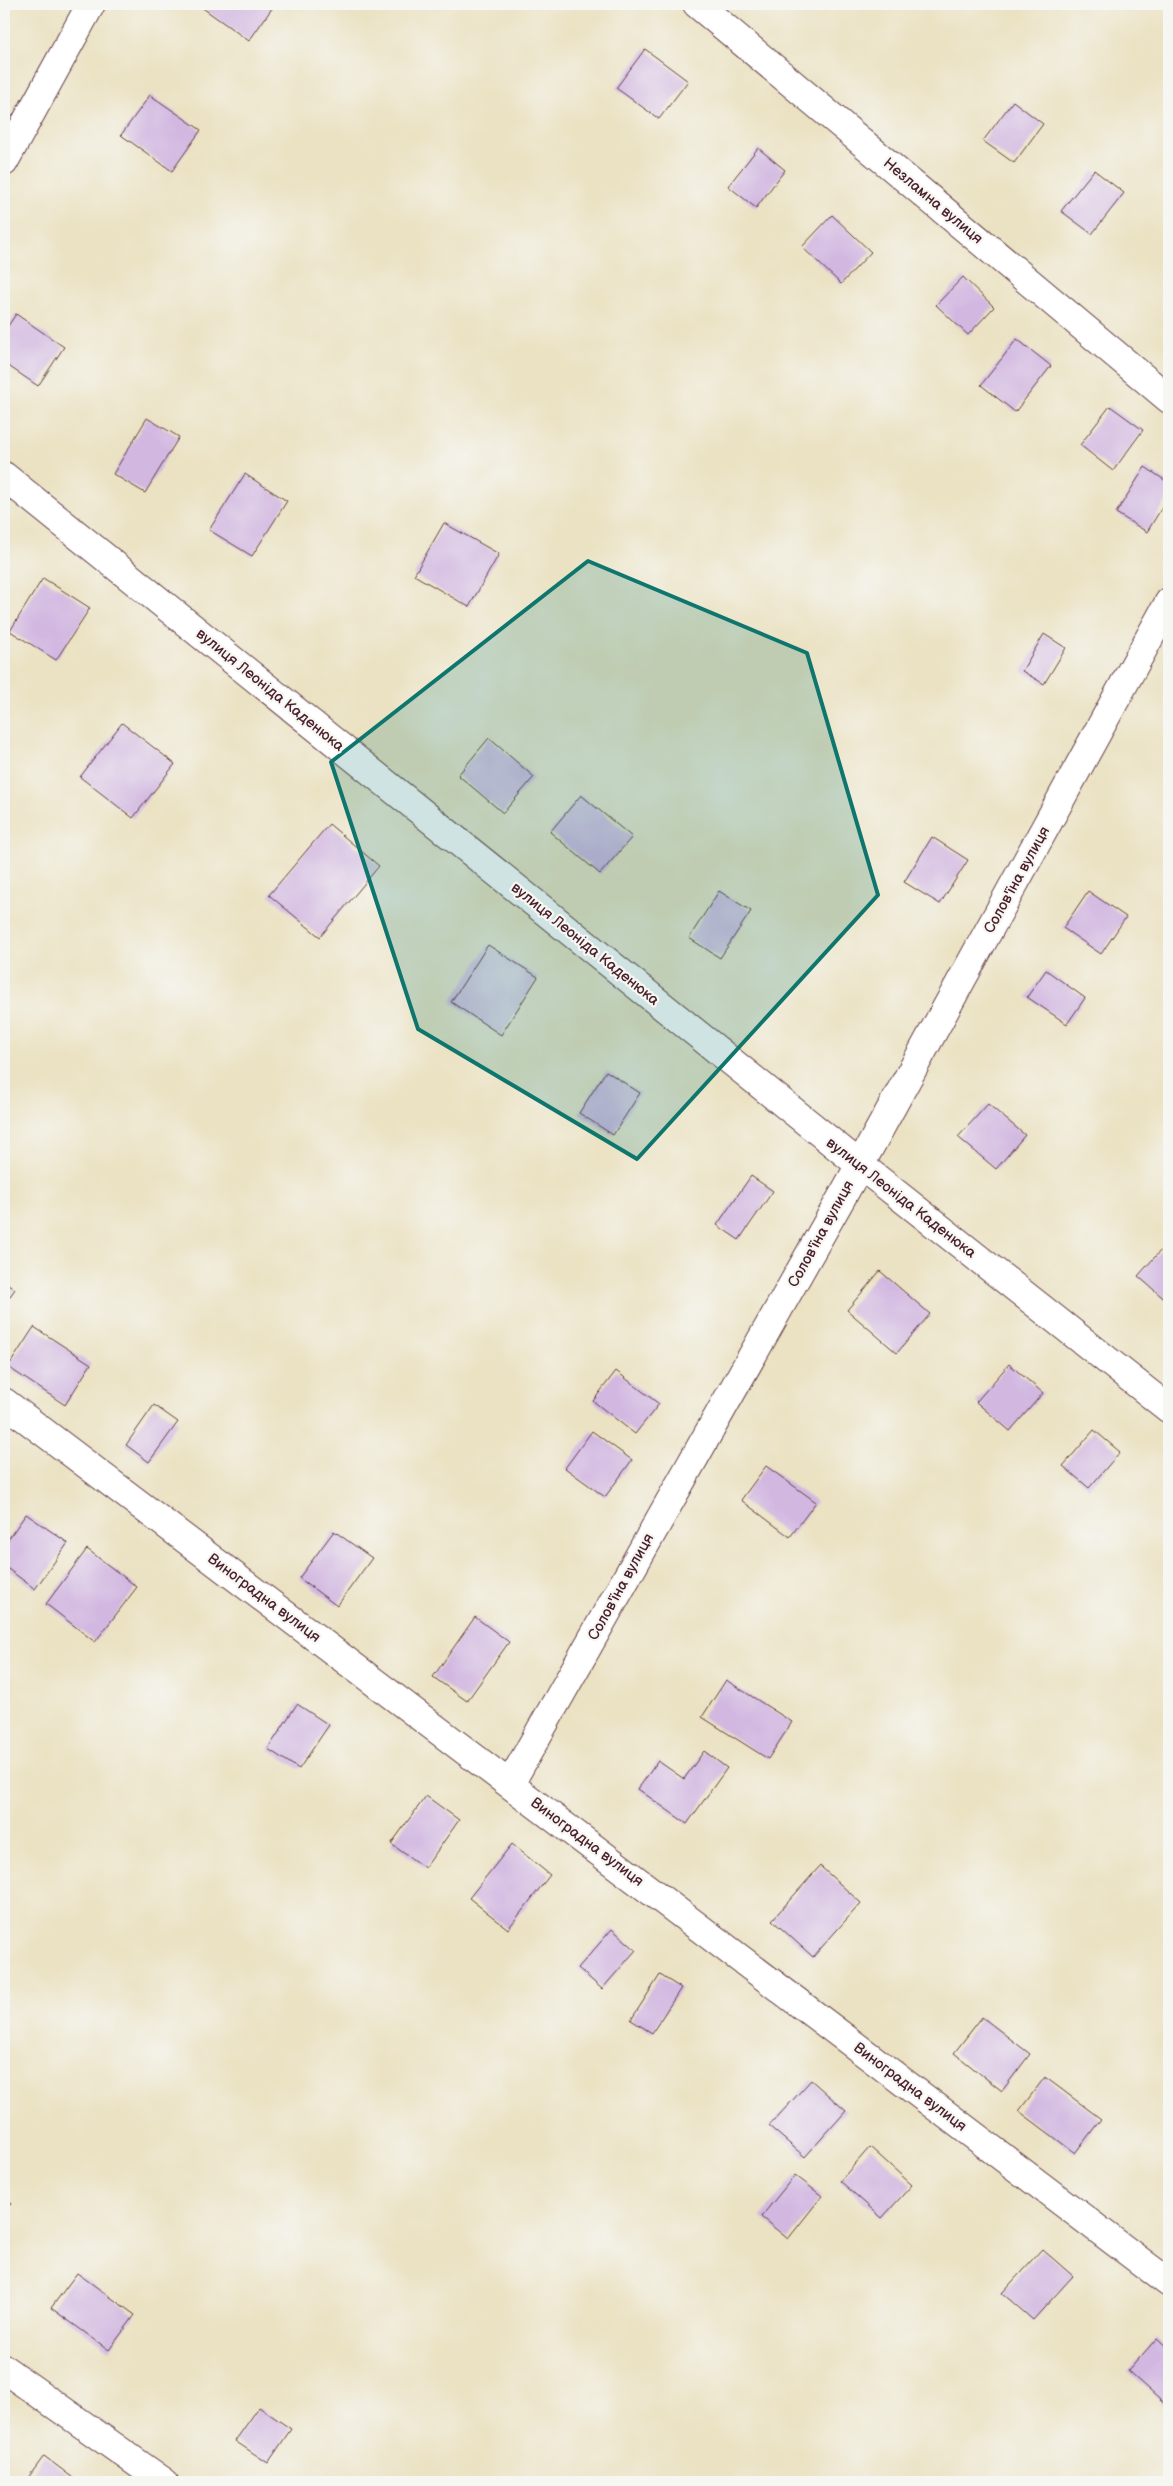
<svg xmlns="http://www.w3.org/2000/svg" width="1173" height="2486" viewBox="0 0 1173 2486" font-family="'Balsamiq Sans',sans-serif">
<style>
.building{fill:#d2b8e1}
.lines{fill:none;stroke-linecap:round;stroke-linejoin:round}
.minor-casing{stroke:#623c42;stroke-width:30}
.minor{stroke:#fff;stroke-width:28}
.marked{fill:#0f766e;fill-opacity:0.2;stroke:#0f766e;stroke-width:4;stroke-linejoin:round}
.labels{text-anchor:middle;dominant-baseline:central;stroke-width:4.5;stroke-linejoin:round;paint-order:stroke}
.street-label{font-size:15px;fill:#4a1f2b;stroke:#f6f6f2}
</style>
<rect width="100%" height="100%" fill="#f6f6f2"/>
<filter id="ink" filterUnits="userSpaceOnUse"><feTurbulence type="fractalNoise" baseFrequency=".02" numOctaves="2"/><feDisplacementMap in="SourceGraphic" scale="10" xChannelSelector="R" yChannelSelector="G"/><feConvolveMatrix kernelMatrix="1 2 1 2 8 2 1 2 1" color-interpolation-filters="sRGB"/></filter>
<filter id="wash" filterUnits="userSpaceOnUse"><feTurbulence type="fractalNoise" baseFrequency=".0096" numOctaves="4" result="noise"/><feDisplacementMap in="SourceGraphic" scale="20" xChannelSelector="R" yChannelSelector="G"/><feGaussianBlur stdDeviation="1.12" result="paint"/><feColorMatrix in="noise" values="0 0 0 0 0 0 0 0 0 0 0 0 0 0 0 0 0 1.4 0 .05"/><feComposite in="paint" operator="in"/></filter>
<g filter="url(#wash)">
<rect width="100%" height="100%" fill="#ebe2c3"/>
<g id="blocks">
<path class="building" d="M197,4h78l-26,37z
M645,49l43,32 -29,38 -43,-31z
M150,95l51,35 -29,41 -51,-36z
M1013,101l30,23 -29,39 -31,-22z
M758,148l27,22 -29,38 -28,-22z
M1094,170l30,23 -32,41 -31,-23z
M832,215l39,37 -30,32 -39,-37z
M963,277l31,30 -26,28 -32,-30z
M16,314l48,33 -26,39 -34,-23v-31z
M1017,339l34,27 -36,46 -34,-27z
M1110,406l33,24 -30,41 -33,-26z
M147,418l32,19 -34,56 -32,-19z
M1145,467l24,16v13l-22,36 -31,-19z
M245,474l42,27 -35,55 -43,-26z
M444,523l55,31 -30,53 -55,-32z
M43,578l47,30 -34,52 -46,-29z
M1044,634l22,14 -22,36 -22,-13z
M122,723l53,41 -42,54 -53,-41z
M489,738l45,39 -31,36 -45,-38z
M581,795l51,42 -32,37 -50,-42z
M329,824l50,42 -59,71 -51,-42z
M932,837l36,23 -28,44 -36,-22z
M719,891l32,20 -31,47 -31,-20z
M1088,891l38,26 -25,37 -38,-26z
M488,945l50,32 -37,58 -50,-33z
M1046,970l39,28 -18,26 -40,-27z
M606,1071l34,22 -27,42 -34,-22z
M988,1104l37,31 -29,34 -38,-32z
M751,1176l22,15 -34,49 -22,-15z
M1169,1241v62l-31,-27z
M880,1271l50,43 -33,39 -50,-43z
M4,1281l11,8 -11,16z
M34,1327l57,37 -26,41 -57,-38z
M1009,1364l34,29 -33,38 -34,-29z
M616,1371l43,33 -24,30 -42,-33z
M154,1405l24,17 -29,40 -23,-17z
M1094,1430l26,22 -31,36 -26,-22z
M592,1431l40,29 -27,37 -40,-29z
M766,1466l50,36 -26,35 -49,-37z
M26,1514l42,29 -33,46 -31,-23v-21z
M334,1531l38,27 -35,48 -38,-28z
M87,1549l50,38 -42,55 -49,-38z
M475,1617l34,25 -42,59 -34,-24z
M726,1680l66,42 -24,37 -66,-42z
M297,1704l32,21 -30,44 -31,-20z
M704,1751l23,17 -40,56 -49,-35 20,-28 26,18z
M426,1796l33,24 -34,48 -34,-24z
M512,1844l38,31 -42,54 -39,-31z
M820,1866l41,37 -48,54 -41,-37z
M612,1929l24,21 -34,39 -24,-21z
M660,1975l21,13 -29,45 -21,-13z
M982,2017l48,37 -28,37 -48,-38z
M1045,2077l56,42 -26,34 -56,-42z
M811,2080l35,31 -41,46 -36,-31z
M870,2147l42,38 -30,33 -42,-37z
M795,2175l27,21 -34,43 -27,-22z
M4,2196l7,7 -7,8z
M1042,2249l31,27 -40,44 -31,-27z
M77,2273l58,42 -26,35 -58,-42z
M1157,2338l12,11v59l-41,-37z
M259,2407l32,22 -23,34 -33,-22z
M44,2456l33,25 -1,1h-51z"/>
</g>
</g>
<g filter="url(#ink)">
<use href="#blocks" fill-opacity="0" stroke="#623c42" stroke-width="1"/>
<g class="lines">
<defs>
<path id="minor" d="M697,4l472,395
M4,162l87,-158
M4,476l856,689 309,244
M4,1402l1165,881
M510,1784l350,-619 309,-563
M4,2369l160,113"/>
</defs>
<use href="#minor" class="minor-casing"/>
<use href="#minor" class="minor"/>
</g>
</g>
<path class="marked" d="M588,561l219,92 71,242 -241,264 -219,-130 -87,-267z"/>
<g class="labels">
<g class="street-label">
<text transform="translate(933 201) rotate(40)">Незламна вулиця</text>
<text transform="translate(270 690) rotate(39)">вулиця Леоніда Каденюка</text>
<text transform="translate(1017 880) rotate(-61)">Солов'їна вулиця</text>
<text transform="translate(585 944) rotate(39)">вулиця Леоніда Каденюка</text>
<text transform="translate(901 1198) rotate(38)">вулиця Леоніда Каденюка</text>
<text transform="translate(821 1234) rotate(-61)">Солов'їна вулиця</text>
<text transform="translate(621 1587) rotate(-61)">Солов'їна вулиця</text>
<text transform="translate(264 1598) rotate(37)">Виноградна вулиця</text>
<text transform="translate(587 1842) rotate(37)">Виноградна вулиця</text>
<text transform="translate(910 2087) rotate(37)">Виноградна вулиця</text>
</g>
</g>
<rect width="1173" height="2486" fill="none" stroke="#f6f6f2" stroke-width="20"/>
</svg>
